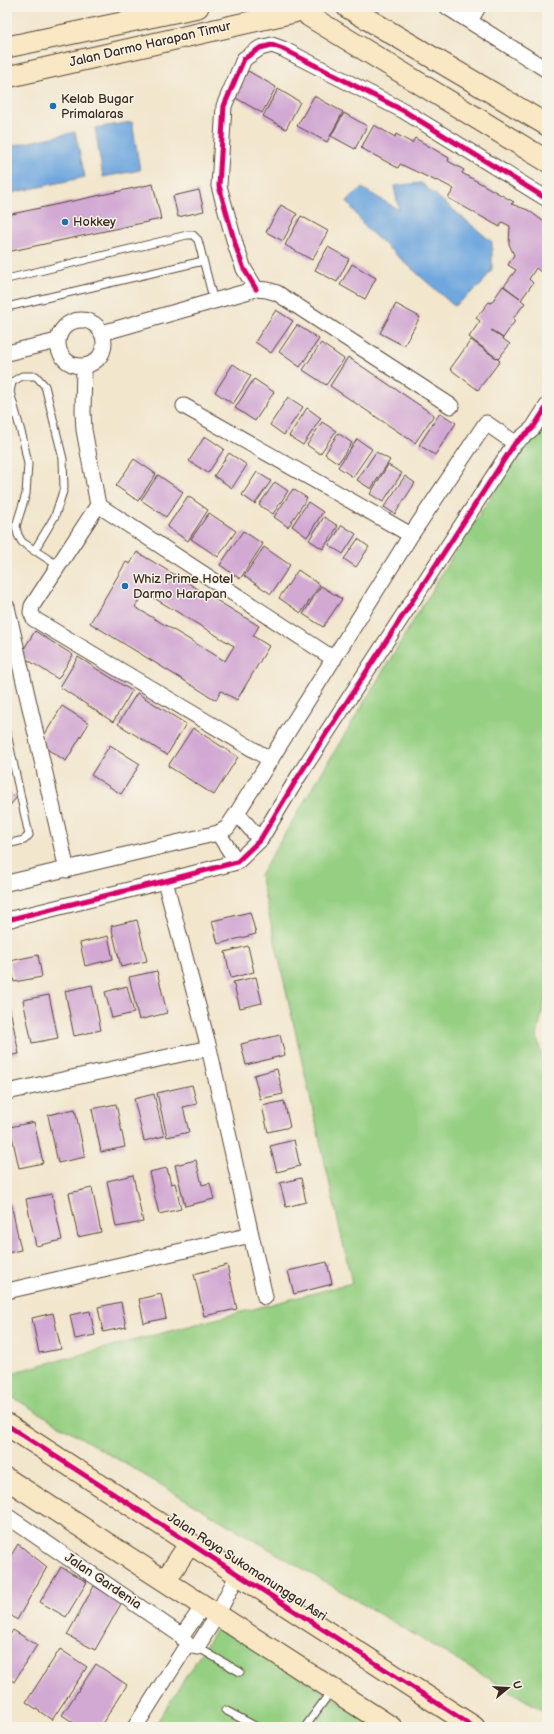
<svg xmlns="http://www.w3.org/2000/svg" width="554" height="1734" viewBox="0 0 554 1734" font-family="'Balsamiq Sans',sans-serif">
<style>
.green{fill:#95cf82;stroke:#687c50}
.water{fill:#6fa7de;stroke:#55687e}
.building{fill:#d2a9d3;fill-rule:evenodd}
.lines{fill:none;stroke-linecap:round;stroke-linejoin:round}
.lane-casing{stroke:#564638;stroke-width:9}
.street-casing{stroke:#564638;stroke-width:17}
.secondary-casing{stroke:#564638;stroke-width:23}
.lane{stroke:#fff;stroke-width:7}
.street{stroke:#fff;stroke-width:15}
.secondary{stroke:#fae7c3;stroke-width:21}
.cycleway-casing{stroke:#f7f3e8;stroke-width:8}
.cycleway{stroke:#d6006c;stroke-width:5}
.poi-dot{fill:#1f6fb2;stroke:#f7f3e8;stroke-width:1.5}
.labels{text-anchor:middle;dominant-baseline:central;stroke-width:3;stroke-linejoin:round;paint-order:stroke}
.street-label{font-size:13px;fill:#3b2a1e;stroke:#f7f3e8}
.poi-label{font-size:13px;fill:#3b2a1e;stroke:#f7f3e8;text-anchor:start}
</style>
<rect width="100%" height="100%" fill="#f7f3e8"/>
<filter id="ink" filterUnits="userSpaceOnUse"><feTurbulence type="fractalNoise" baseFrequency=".025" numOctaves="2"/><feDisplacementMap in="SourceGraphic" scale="8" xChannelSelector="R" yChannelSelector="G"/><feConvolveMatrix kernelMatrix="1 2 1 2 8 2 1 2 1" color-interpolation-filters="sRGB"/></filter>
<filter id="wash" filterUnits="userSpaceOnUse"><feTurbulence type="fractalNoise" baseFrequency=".012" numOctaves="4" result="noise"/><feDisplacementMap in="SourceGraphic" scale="16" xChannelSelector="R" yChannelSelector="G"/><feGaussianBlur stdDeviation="0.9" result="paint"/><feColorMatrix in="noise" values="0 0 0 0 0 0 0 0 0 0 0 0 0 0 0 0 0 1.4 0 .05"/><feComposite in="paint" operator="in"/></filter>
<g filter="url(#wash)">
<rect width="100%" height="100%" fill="#f2e6cd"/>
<path class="green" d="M547,412v579l-10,45 10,44v633l-540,-319v-20l345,-91 -92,-408 199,-330z
M218,1626l162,101h-226z"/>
<path class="water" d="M132,122l8,48 -37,7 -8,-49z
M75,132l10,45 -78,17v-47z
M421,183l71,59v27l-11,16 -27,21 -88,-78 -19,-27 15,-13 37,22 -5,-24z"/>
<g id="blocks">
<path class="building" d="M248,71l28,16 -14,26 -28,-16z
M278,89l22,13 -14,27 -23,-13z
M314,96l29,16 -16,30 -30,-16z
M344,113l23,13 -12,23 -24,-13z
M374,125l21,12 1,-3 16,9 3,-5 34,20 -1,3 16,9 -2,3 52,29 -3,2 17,6 19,14v37l-6,11 -5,-4 -7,11 4,4 -12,17 4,3 -12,16 2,2 -12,17 -12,-8 19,14 -12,15 -29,-22 11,-16 -4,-3 13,-16 2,1 12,-17 17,12 -16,-12 12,-16 -8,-5 6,-10 -5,-11 1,-18 -8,-4 -2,5 -52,-29 6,-9 -17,-9 -1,1 -36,-17 -2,4 -37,-20z
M153,184l8,35 -154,33v-37z
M199,190l5,21 -26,6 -5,-21z
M281,205l16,9 -14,27 -17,-9z
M301,216l27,15 -16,29 -27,-15z
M328,247l21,12 -12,23 -22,-12z
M352,264l24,14 -11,21 -25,-14z
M396,304l24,13 -16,29 -24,-13z
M276,310l17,11 -22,32 -16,-11z
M297,325l22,14 -19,28 -21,-15z
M471,340l29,21 -22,29 -28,-21z
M321,343l23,16 -18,26 -23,-15z
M348,357l86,58 -19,28 -85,-57z
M233,364l18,12 -18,28 -18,-12z
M254,379l20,13 -19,29 -20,-13z
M288,397l15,10 -19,28 -14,-10z
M307,408l14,10 -18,27 -14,-9z
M440,413l16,10 -21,32 -16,-10z
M322,422l14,9 -16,23 -13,-9z
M338,433l14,10 -14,20 -13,-9z
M205,436l19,13 -16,24 -19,-12z
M357,439l15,10 -19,28 -15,-10z
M376,452l14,8 -19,29 -14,-9z
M229,453l18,12 -15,23 -18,-12z
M134,459l22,15 -18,27 -22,-15z
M388,465l14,8 -19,29 -13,-8z
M257,472l14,9 -16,23 -13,-9z
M158,475l25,17 -17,25 -25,-17z
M405,476l10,7 -20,31 -11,-7z
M275,482l13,9 -15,23 -14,-9z
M293,489l14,9 -19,29 -14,-10z
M188,496l20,14 -20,31 -21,-14z
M308,502l15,10 -16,25 -15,-11z
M209,513l27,18 -18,26 -27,-18z
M324,517l14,9 -15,23 -14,-9z
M342,525l14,9 -13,20 -14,-9z
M243,531l20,13 -23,35 -20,-14z
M358,539l11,8 -13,20 -12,-8z
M264,547l26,18 -19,29 -27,-18z
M137,552l122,74 -6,10 16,10 -32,54 -16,-9 -5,9 -126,-77 36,-61 4,2zM144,592l90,54 -9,15 -90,-54z
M298,570l22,15 -19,28 -22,-15z
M321,586l21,13 -19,28 -20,-13z
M35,631l38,24 -15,24 -38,-24z
M78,657l54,34 -19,31 -53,-35z
M137,693l49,31 -19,31 -49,-31z
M62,706l27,17 -23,38 -27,-17z
M193,728l45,29 -24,38 -46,-29z
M110,745l30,19 -19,30 -30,-19z
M7,791l9,7 -9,11z
M250,912l6,22 -38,10 -6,-23z
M137,920l10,41 -26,6 -10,-41z
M108,936l5,23 -28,7 -5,-23z
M248,946l6,26 -23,6 -6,-26z
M38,955l4,22 -28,5 -4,-21z
M157,971l10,42 -28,7 -10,-43z
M256,977l6,26 -22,5 -7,-26z
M92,985l9,45 -27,6 -9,-45z
M127,986l7,27 -22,5 -7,-26z
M49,995l9,43 -26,5 -9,-43z
M9,1004l10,50 -12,2v-51z
M280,1035l5,20 -39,10 -5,-21z
M277,1069l6,25 -23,5 -6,-24z
M192,1085l5,19 -14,3 6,25 -22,5 -10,-44z
M154,1094l10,42 -20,5 -10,-42z
M284,1101l6,26 -22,5 -6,-26z
M116,1104l9,43 -24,5 -9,-43z
M75,1109l10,48 -27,6 -10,-48z
M34,1122l9,41 -24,5 -9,-41z
M294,1140l6,26 -23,6 -7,-26z
M196,1160l6,25 8,-2 4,16 -29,7 -10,-41z
M167,1168l4,16 4,-1 6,26 -22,5 -10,-42z
M133,1175l10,47 -27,5 -9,-46z
M301,1178l5,24 -20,5 -6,-24z
M92,1188l9,44 -23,5 -9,-44z
M52,1194l10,46 -26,6 -10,-47z
M11,1203l10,47 -14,3v-49z
M327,1262l5,22 -38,10 -6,-23z
M227,1265l10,44 -33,7 -10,-42z
M161,1294l5,24 -22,5 -5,-24z
M121,1302l5,25 -23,5 -5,-25z
M90,1311l5,24 -20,4 -5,-24z
M53,1313l8,36 -22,4 -7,-35z
M18,1544l29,23 -30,53 -10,-8v-50z
M61,1567l26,15 -21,35 -26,-15z
M94,1586l28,16 -27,48 -28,-15z
M13,1630l24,15 -23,37 -7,-5v-37z
M60,1649l27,18 -35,53 -26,-18z
M96,1664l31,21 -27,42h-20l-18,-12z"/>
</g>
</g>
<g filter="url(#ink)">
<use href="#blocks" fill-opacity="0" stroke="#564638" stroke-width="1"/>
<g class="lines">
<defs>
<path id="lane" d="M7,279l180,-44h6l5,5 16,62
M7,307l196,-46
M34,551l21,-35 9,-28 -1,-29 -18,-73 -9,-10h-14l-10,6 -2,10 13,47 5,25 -2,30 -10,32 2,9 4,7 35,23
M7,734l22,101 -5,5 -17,4
M197,1647l43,25
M225,1710l32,17
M305,1727l27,-37"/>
<path id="street" d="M447,7l100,63
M470,21l8,-14
M256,289l-12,-20 -8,-22 -17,-61 5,-80 20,-47 16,-11 12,-3 11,4 121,62 143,88
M58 343a23 23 0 1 1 46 0a23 23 0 1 1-46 0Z
M102,333l154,-44 11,1 10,3 174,113
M7,353l50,-12
M84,367l-1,45 1,18 14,75 236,154
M184,406l227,129
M98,505l-66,101 -1,6 3,7 237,141
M7,607l60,263
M237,813l23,27
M218,833l19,29
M165,881l44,167 56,249
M7,883l211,-50 9,-5 10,-15 174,-278 75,-112 29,20
M7,920l158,-39 72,-19 23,-22 38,-63 217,-334 18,-15 14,-22
M7,1092l202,-44
M7,1291l244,-56
M7,1516l175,120 5,9 10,2 20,-32 21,-41
M182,1636l21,-30
M135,1727l52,-82"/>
<path id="secondary" d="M347,7l200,118
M309,16l238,145
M7,47l191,-40
M7,77l287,-65
M7,1425l467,302
M7,1479l384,248
M165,1581l25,-38"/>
</defs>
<use href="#lane" class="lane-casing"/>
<use href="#street" class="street-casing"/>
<use href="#secondary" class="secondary-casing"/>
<use href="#lane" class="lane"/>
<use href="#street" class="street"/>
<use href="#secondary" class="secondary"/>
<defs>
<path id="cycleway" d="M256,289l-12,-20 -8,-22 -17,-61 5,-80 20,-47 16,-11 12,-3 11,4 121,62 143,88
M7,920l158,-39 72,-19 23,-22 38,-63 217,-334 18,-15 14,-22
M7,1425l467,302"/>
</defs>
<use href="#cycleway" class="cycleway-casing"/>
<use href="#cycleway" class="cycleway"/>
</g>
</g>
<g class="poi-dot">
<circle cx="53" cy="106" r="4"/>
<circle cx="65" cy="222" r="4"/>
<circle cx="125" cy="586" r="4"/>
</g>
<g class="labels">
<g class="street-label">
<text transform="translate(150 44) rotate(-13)">Jalan Darmo Harapan Timur</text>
<text transform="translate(247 1567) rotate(33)">Jalan Raya Sukomanunggal Asri</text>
<text transform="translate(103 1581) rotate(34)">Jalan Gardenia</text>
</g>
<g class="poi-label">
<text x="61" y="99">Kelab Bugar<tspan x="61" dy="15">Primalaras</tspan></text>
<text x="73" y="222">Hokkey</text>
<text x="133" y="579">Whiz Prime Hotel<tspan x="133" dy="15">Darmo Harapan</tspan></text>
</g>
</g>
<rect width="554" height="1734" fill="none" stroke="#f7f3e8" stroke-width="24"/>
<g transform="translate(508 1688) rotate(72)" stroke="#f7f3e8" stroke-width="3" paint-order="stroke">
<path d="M0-3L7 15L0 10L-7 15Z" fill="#3b2a1e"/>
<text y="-6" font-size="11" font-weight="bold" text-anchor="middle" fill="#3b2a1e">U</text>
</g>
</svg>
